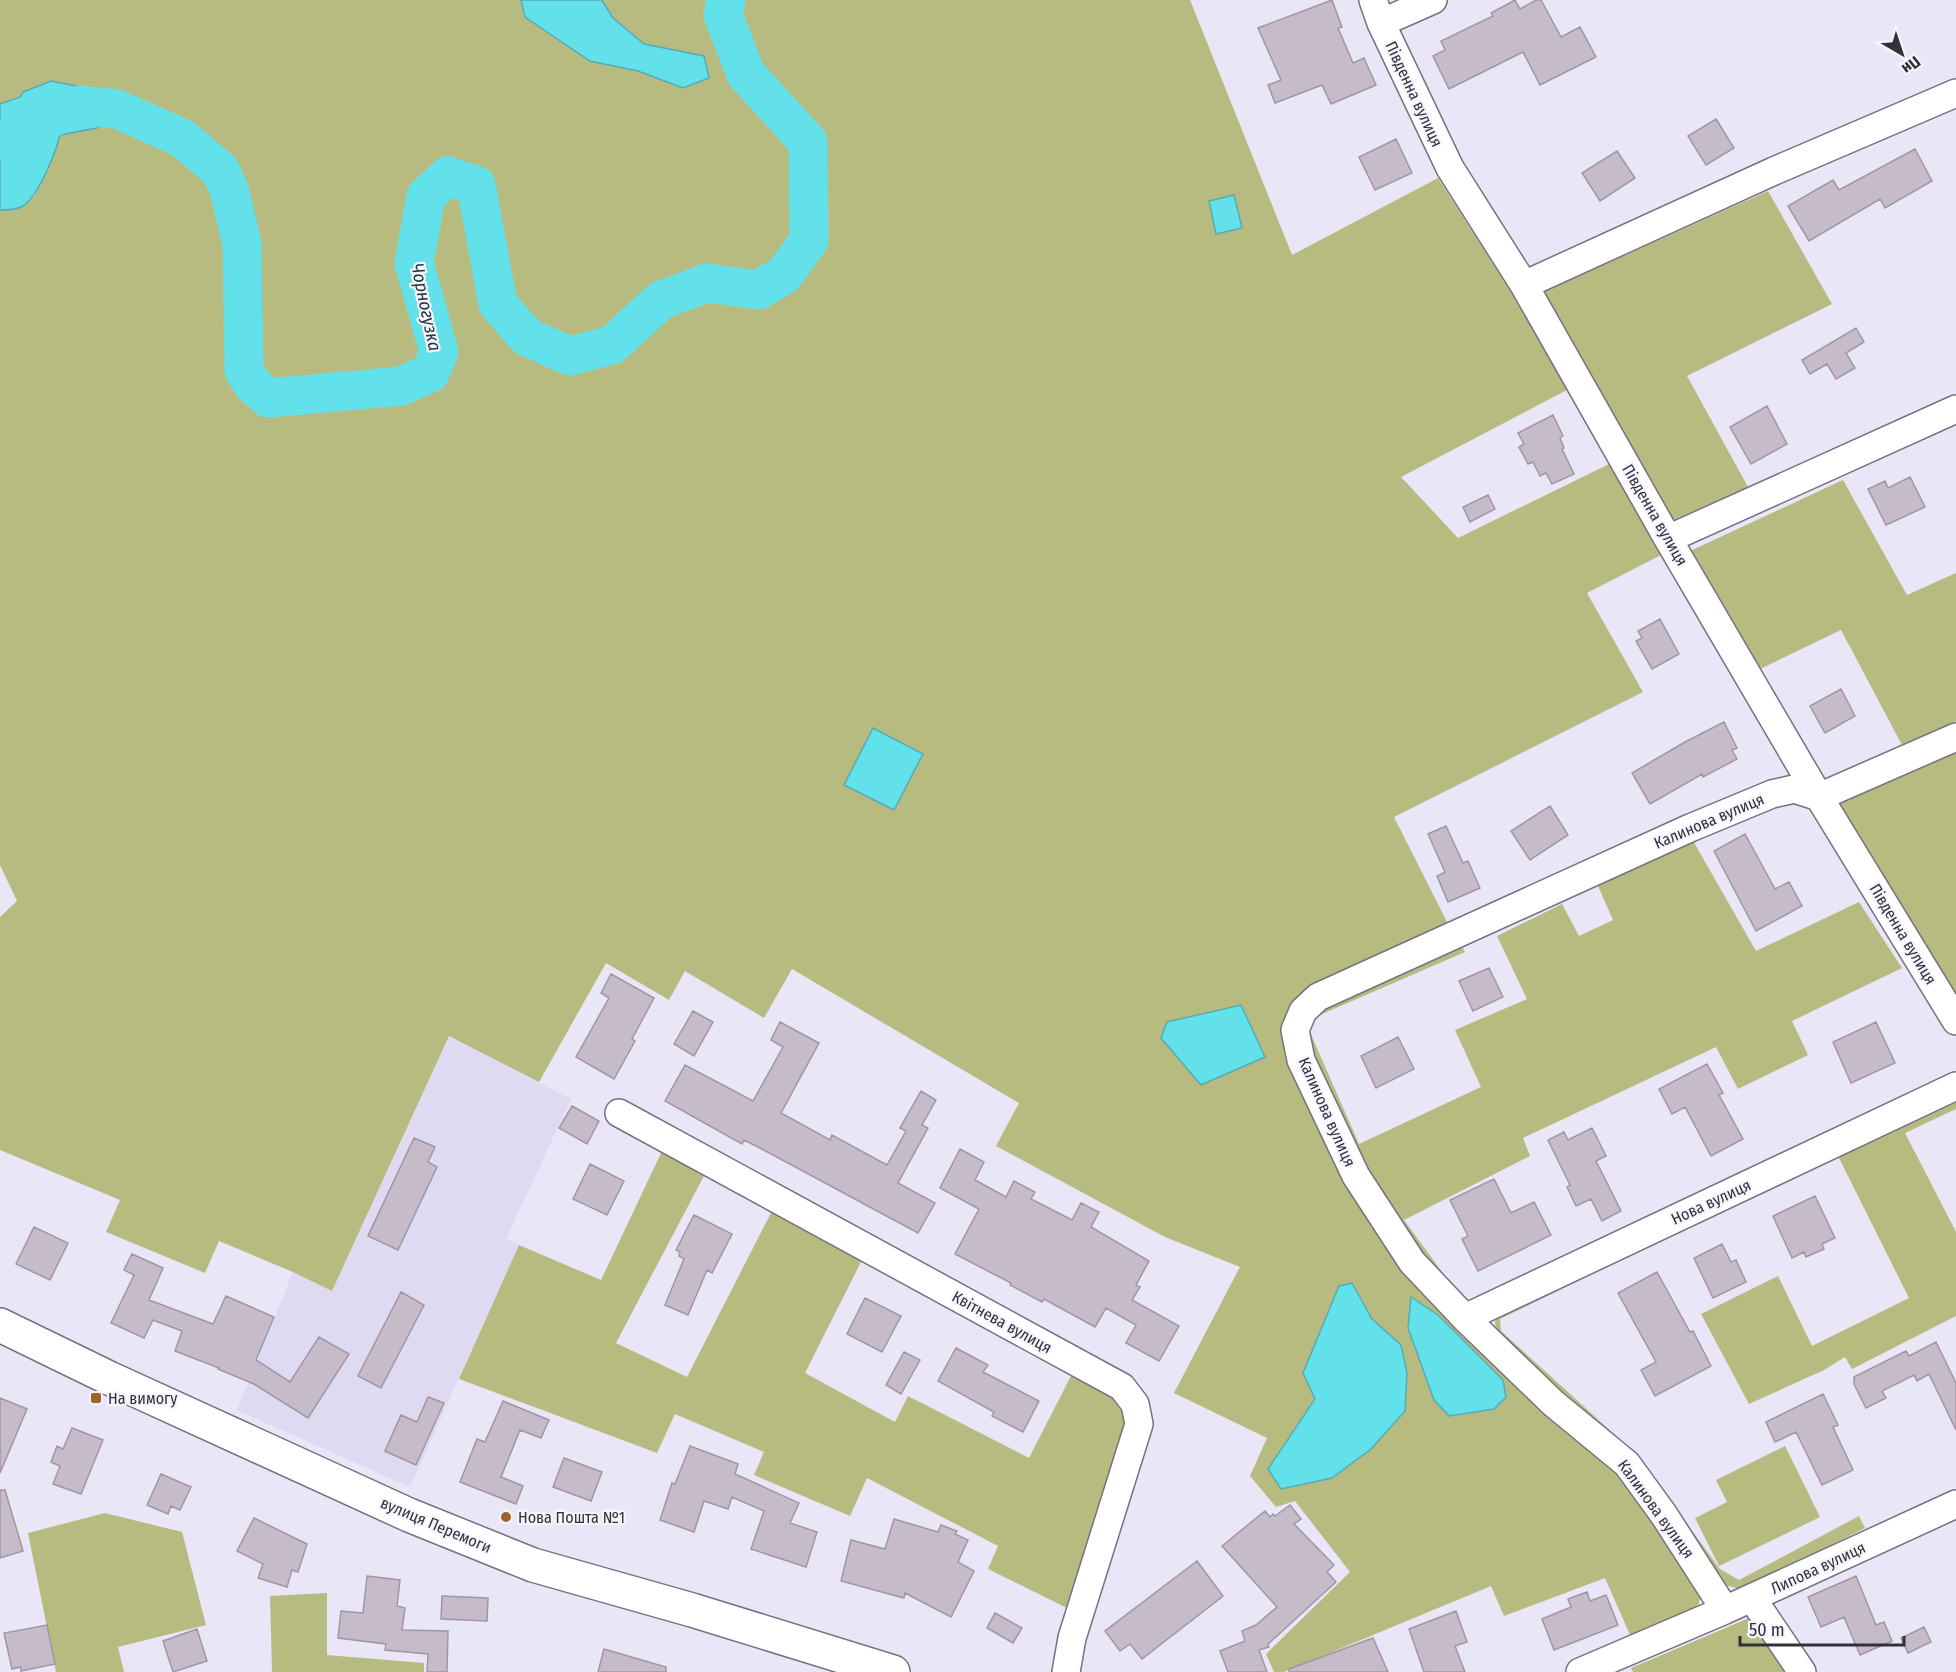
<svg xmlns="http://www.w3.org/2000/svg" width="1956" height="1672" viewBox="0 0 1956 1672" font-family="'Fira Sans Condensed',sans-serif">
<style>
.built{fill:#dddaf1}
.green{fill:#b8bb7f;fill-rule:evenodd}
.water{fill:#63e1ea;stroke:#54acb5;stroke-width:1.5}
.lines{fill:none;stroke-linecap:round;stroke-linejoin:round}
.river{stroke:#63e1ea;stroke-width:39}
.building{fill:#c6bbc8;stroke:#a196a3;stroke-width:1.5}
.street-casing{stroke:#747281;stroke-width:30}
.secondary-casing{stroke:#747281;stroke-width:36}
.street{stroke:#fff;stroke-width:27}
.secondary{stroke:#fff;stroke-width:33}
.poi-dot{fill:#a16428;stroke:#f6f4fe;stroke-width:2}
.labels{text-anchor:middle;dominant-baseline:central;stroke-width:4.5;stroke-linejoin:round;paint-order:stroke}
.street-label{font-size:16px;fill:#323138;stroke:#f6f4fe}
.poi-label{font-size:16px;fill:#323138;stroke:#f6f4fe;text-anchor:start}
.water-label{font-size:18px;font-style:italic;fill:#213739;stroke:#f6f4fe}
</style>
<rect width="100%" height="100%" fill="#e8e6f7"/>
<path class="built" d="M449,1036l122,63 -65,140 13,6 -109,242 -173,-77 56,-138 39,19z"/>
<path class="green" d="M0,0h521l4,17 65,44 48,10 45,17 21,-32 -60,-12 -31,-26 -11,-18h588l102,255 146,-77 73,114 56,98 -166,87 57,61 151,-74 52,91 -74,38 56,99 -249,125 55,109 -152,81 53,172 272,289 81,121 -5,17 -67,31 -26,-59 -101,38 -13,-30 -207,86h-10l-8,-18 84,-82 -55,-71 -19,6 -26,-31 17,-38 -93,-45 66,-126 -75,-30 -169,-91 23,-43 -227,-134 -28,49 -79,-47 -16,29 -63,-37 -67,119 -90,-46 -117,255 -39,-19 -74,-31 -14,32 -99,-41 14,-32 -120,-50v-233l17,-16 -17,-36v-655c12,0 26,-5 34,-14 6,-8 23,-51 26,-61l37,-7 -77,-31 -20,7zM1352,1283l20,36 29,27 -86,53zM1412,1298l26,17 65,65 3,17 -72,3 -26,-72z
M1768,191l64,113 -145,72 61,111 -77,34 -130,-228z
M1843,480l64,115 49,-22v148l-54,24 -61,-115 -83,40 -70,-118z
M1956,751v249l-120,-197z
M1692,839l64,112 103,-49 43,66 -110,53 16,34 -70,34 -22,-42 -193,91 7,18 -126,64 60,82 -47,-43 -111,-200 1,-44 152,-73 6,10 -152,66 -4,12 50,114 122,-57 -26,-57 72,-31 -30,-63 65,-32 17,32 34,-16 -15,-34z
M1956,1095v14l-51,24 51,99v84l-104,53 -7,-12 -21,13 -75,34 -48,-90 77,-38 34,70 97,-48 -72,-144z
M663,1149l43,23 -90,171 71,34 86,-168 90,49 -58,115 90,49 13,-26 121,62 44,-86 42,23 14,29 -58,186 -83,-41 10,-23 -131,-68 -17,38 -96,-41 10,-23 -89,-38 -18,39 -198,-74 60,-134 82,35z
M1590,1269l2,5 -92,45 1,12 135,123 84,115 19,11 120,-64 6,12 -108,55 -17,6 -22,-6 -222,-248 -1,-14 8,-13z
M1785,1446l35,71 -101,49 -24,-48 32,-16 -11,-22z
M105,1513l77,19 24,93 -88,22 6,25h-68l-28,-139z
M327,1593v62l97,8v9h-152l-2,-76z
M1754,1616l38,56h-159l-2,-4z"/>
<path class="water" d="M521,0h81l11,18 31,26 60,12 5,22 -26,10 -45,-17 -48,-10 -65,-44z
M51,81l51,10 13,14 -2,10h-10l-6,13 -37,7c-5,19 -21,60 -37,71 -7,4 -15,4 -23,4v-106l20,-7 3,-5z
M1234,195l8,33 -26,6 -7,-33z
M873,728l50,26 -29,56 -50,-25z
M1241,1005l24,52 -64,28 -40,-47 6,-16z
M1352,1283l20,36 29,26 6,28 -2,38 -34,38 -39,29 -51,11 -13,-20 47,-70 -12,-26 36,-87z
M1411,1297l27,18 65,65 3,17 -12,12 -45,7 -15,-16 -26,-72z"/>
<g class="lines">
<path class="river" d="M0,141l80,-36 37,4 65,29 38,32 9,19 13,55 2,127 10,15 14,12 133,-12 29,-13 9,-21 -25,-89 12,-67 22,-20 28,9 22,119 29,33 43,19 42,-11 49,-45 46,-17 51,7 26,-15 25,-35 -1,-98 -62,-68 -23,-59 3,-15"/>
</g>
<path class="building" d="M1332,0l10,27 -4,1 15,35 11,-5 12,27 -45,19 -9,-19 -47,18 -7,-18 13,-5 -23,-52z
M1515,0l5,9 16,-9h5l20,37 19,-10 16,30 -56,28 -17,-33 -74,37 -16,-33 12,-6 -4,-9 52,-25 -2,-3z
M1716,119l18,29 -28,17 -18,-29z
M1396,139l16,34 -37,17 -16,-33z
M1915,149l17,32 -47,27 -5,-9 -71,42 -21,-35 45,-26 6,10z
M1617,151l18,27 -35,23 -18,-28z
M1856,328l8,14 -18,11 9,15 -19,11 -9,-15 -17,10 -8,-14z
M1767,406l20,38 -36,20 -21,-37z
M1553,415l10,21 -3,2 4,10 -2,1 12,25 -22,10 -6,-11 -6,3 -7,-14 -5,2 -9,-17 5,-3 -6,-11z
M1910,477l15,30 -39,18 -18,-36 17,-8 3,7z
M1488,495l7,14 -25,13 -7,-15z
M1660,619l19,35 -27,15 -16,-28 6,-3 -4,-7z
M1841,689l14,27 -30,17 -15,-27z
M1724,722l13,26 -5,2 5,9 -34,18 -1,-3 -52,30 -18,-31 53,-31z
M1550,806l18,29 -38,25 -19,-29z
M1446,826l17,37 5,-2 12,27 -32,14 -11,-26 8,-4 -17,-38z
M1745,834l30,55 14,-7 13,24 -46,25 -42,-80z
M1489,968l14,29 -30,14 -14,-30z
M611,974l43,24 -22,41 3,2 -21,38 -38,-22 33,-59 -8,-5z
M693,1011l20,11 -19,34 -20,-12z
M780,1022l39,21 -38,70 49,27 2,-5 55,30 19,-34 -6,-3 21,-37 15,9 -14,25 6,3 -30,55 37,20 -17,30 -158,-85 -16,-8 -2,4 -77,-43 20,-36 68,36 30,-54 -12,-7z
M1876,1022l19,41 -44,20 -18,-41z
M1398,1037l16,32 -38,19 -15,-32z
M1707,1064l16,29 -4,2 24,44 -32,17 -26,-49 -13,7 -13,-25z
M572,1106l27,15 -12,23 -28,-16z
M1592,1128l14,28 -10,5 25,50 -19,10 -11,-22 -15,7 -9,-19 3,-2 -22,-45 16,-8 4,8z
M414,1138l21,9 -7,15 9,5 -39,83 -30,-14z
M960,1149l24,13 -9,18 31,17 8,-16 21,11 -4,7 41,21 9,-17 18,9 -8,15 58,34 -13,24 4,2 -8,13 47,26 -20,35 -33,-18 10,-18 -30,-17 -11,19 -51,-28 -2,3 -32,-17 1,-2 -56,-29 24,-45 -39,-21z
M590,1164l34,17 -17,34 -34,-16z
M1494,1179l17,34 23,-11 17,33 -73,36 -16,-32 6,-3 -18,-36z
M1815,1196l20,42 -13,6 2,5 -18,8 -2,-5 -12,6 -19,-42z
M694,1215l38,19 -20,39 -5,-3 -19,45 -23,-10 19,-46 -5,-3 1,-4 -4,-2z
M34,1227l34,16 -18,37 -34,-16z
M1722,1244l9,18 5,-2 10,22 -33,16 -19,-40z
M132,1254l31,14 -14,32 64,24 13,-28 48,21 -18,43 34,22 29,-45 30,17 -41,64 -54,-34 -36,-15 1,-1 -44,-17 7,-20 -29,-11 -9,18 -33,-15 23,-48 -10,-5z
M1657,1272l33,60 3,-1 18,35 -56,30 -14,-26 15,-8 -38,-69z
M401,1292l23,13 -43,83 -23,-12z
M865,1298l36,18 -19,36 -35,-18z
M1936,1342l20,41v47l-27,-56 -12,7 -3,-6 -32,16 4,7 -20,10 -12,-24v-7l52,-26 3,5z
M956,1348l32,17 -5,7 56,29 -16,31 -31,-16 2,-4 -56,-31z
M904,1352l16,8 -19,34 -15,-9z
M1823,1394l15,31 -5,2 20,43 -31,15 -26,-53 -21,10 -9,-20z
M428,1397l16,6 -28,62 -31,-14 16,-36 16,7z
M0,1398l27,11 -27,64z
M503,1401l46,19 -8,18 -21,-8 -19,47 22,9 -7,18 -56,-22 17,-43 8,3z
M72,1428l31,12 -22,54 -28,-10 7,-18 -9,-4 6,-16 6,3z
M690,1446l48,18 -3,10 64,29 -9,20 27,9 -11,35 -55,-18 13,-38 -32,-14 -4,12 -24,-8 -10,31 -34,-12 12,-37 3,1z
M564,1458l38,14 -11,29 -38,-14z
M161,1474l30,13 -11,23 -9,-4 -3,8 -21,-9z
M0,1490h5l18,61 -23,7z
M1290,1505l11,14 -7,5 40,41 -7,7 9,10 -68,62 1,3 -10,3 8,22h-39l-8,-21 25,-10 -3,-10 14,-6 21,-18 -55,-61 43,-35 5,6 3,-3 2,2z
M254,1518l53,26 -9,28 -6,-2 -5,17 -29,-9 5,-14 -26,-13z
M894,1519l44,13 3,-7 16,6 -2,3 13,6 -10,22 16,9 -23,46 -46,-24 -1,5 -63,-17 10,-41 34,9z
M1197,1561l26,35 -81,63 -12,-15 -10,7 -15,-20z
M367,1576l33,4 -3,26 8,2 -3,22 46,1 -1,41h-20l1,-18 -43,-4 1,-6 -48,-6 3,-27 22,2z
M1856,1576l20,49 8,-3 8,19 -32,14 -16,-38 -23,10 -13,-30z
M1587,1592l3,9 16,-6 12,30 -64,25 -12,-31 29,-12 -3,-8z
M442,1596l46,2 -1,23 -46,-2z
M1456,1611l11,31 -12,4 10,26h-41l-15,-43z
M995,1613l27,15 -9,15 -26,-15z
M47,1625l8,39 -34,7v-4l-9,2 -8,-36z
M1924,1627l7,15 -23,11 -7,-15z
M197,1629l10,32 -34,11 -10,-31z
M1373,1638l15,34h-99v-3z
M604,1649l62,18v5h-68z"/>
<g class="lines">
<defs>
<path id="street" d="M1373,0l8,23 69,145 74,117 144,254 151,258 137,224
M1381,23l52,-23
M1524,285l250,-114 182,-78
M1668,539l288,-130
M619,1113l503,274 13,17 4,20 -67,214 -6,34
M1465,1318l491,-232
M1752,1598l50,74
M1725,1610l-61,-95 -37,-51 -74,-61 -88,-85 -53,-56 -56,-86 -55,-116 -6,-30 8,-19 15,-14 372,-169 82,-34 22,-5 25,8 137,-60
M1580,1672l145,-62 231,-106"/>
<path id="secondary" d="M0,1325l109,53 300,137 124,50 159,45 201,62"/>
</defs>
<use href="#street" class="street-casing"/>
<use href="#secondary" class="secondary-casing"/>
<use href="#street" class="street"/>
<use href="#secondary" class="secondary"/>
</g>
<g class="poi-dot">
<rect x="90" y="1392" width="12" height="12" rx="3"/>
<circle cx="506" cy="1517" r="6"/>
</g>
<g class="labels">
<g class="street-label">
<text transform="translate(1414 94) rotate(65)">Південна вулиця</text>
<text transform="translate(1655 515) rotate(60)">Південна вулиця</text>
<text transform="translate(1709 821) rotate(-23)">Калинова вулиця</text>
<text transform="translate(1903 934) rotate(59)">Південна вулиця</text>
<text transform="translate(1327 1112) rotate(66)">Калинова вулиця</text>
<text transform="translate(1711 1202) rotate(-25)">Нова вулиця</text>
<text transform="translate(1002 1322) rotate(29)">Квітнева вулиця</text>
<text transform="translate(1656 1509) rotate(54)">Калинова вулиця</text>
<text transform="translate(436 1525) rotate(23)">вулиця Перемоги</text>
<text transform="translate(1818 1568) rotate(-25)">Липова вулиця</text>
</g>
<g class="poi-label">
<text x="108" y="1398">На вимогу</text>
<text x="518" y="1517">Нова Пошта №1</text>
</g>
<g class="water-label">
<text transform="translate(426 307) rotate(78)">Чорногузка</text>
</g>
</g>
<g transform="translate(1902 54) rotate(141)" stroke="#f6f4fe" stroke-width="4.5" paint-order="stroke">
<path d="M0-4.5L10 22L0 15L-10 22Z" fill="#323138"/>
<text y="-9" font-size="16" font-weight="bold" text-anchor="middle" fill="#323138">Пн</text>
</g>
<path d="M1740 1636v9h164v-9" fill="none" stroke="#323138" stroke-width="3"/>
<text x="1749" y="1636" font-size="18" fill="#323138" stroke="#f6f4fe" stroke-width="4.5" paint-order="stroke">50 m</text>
</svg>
